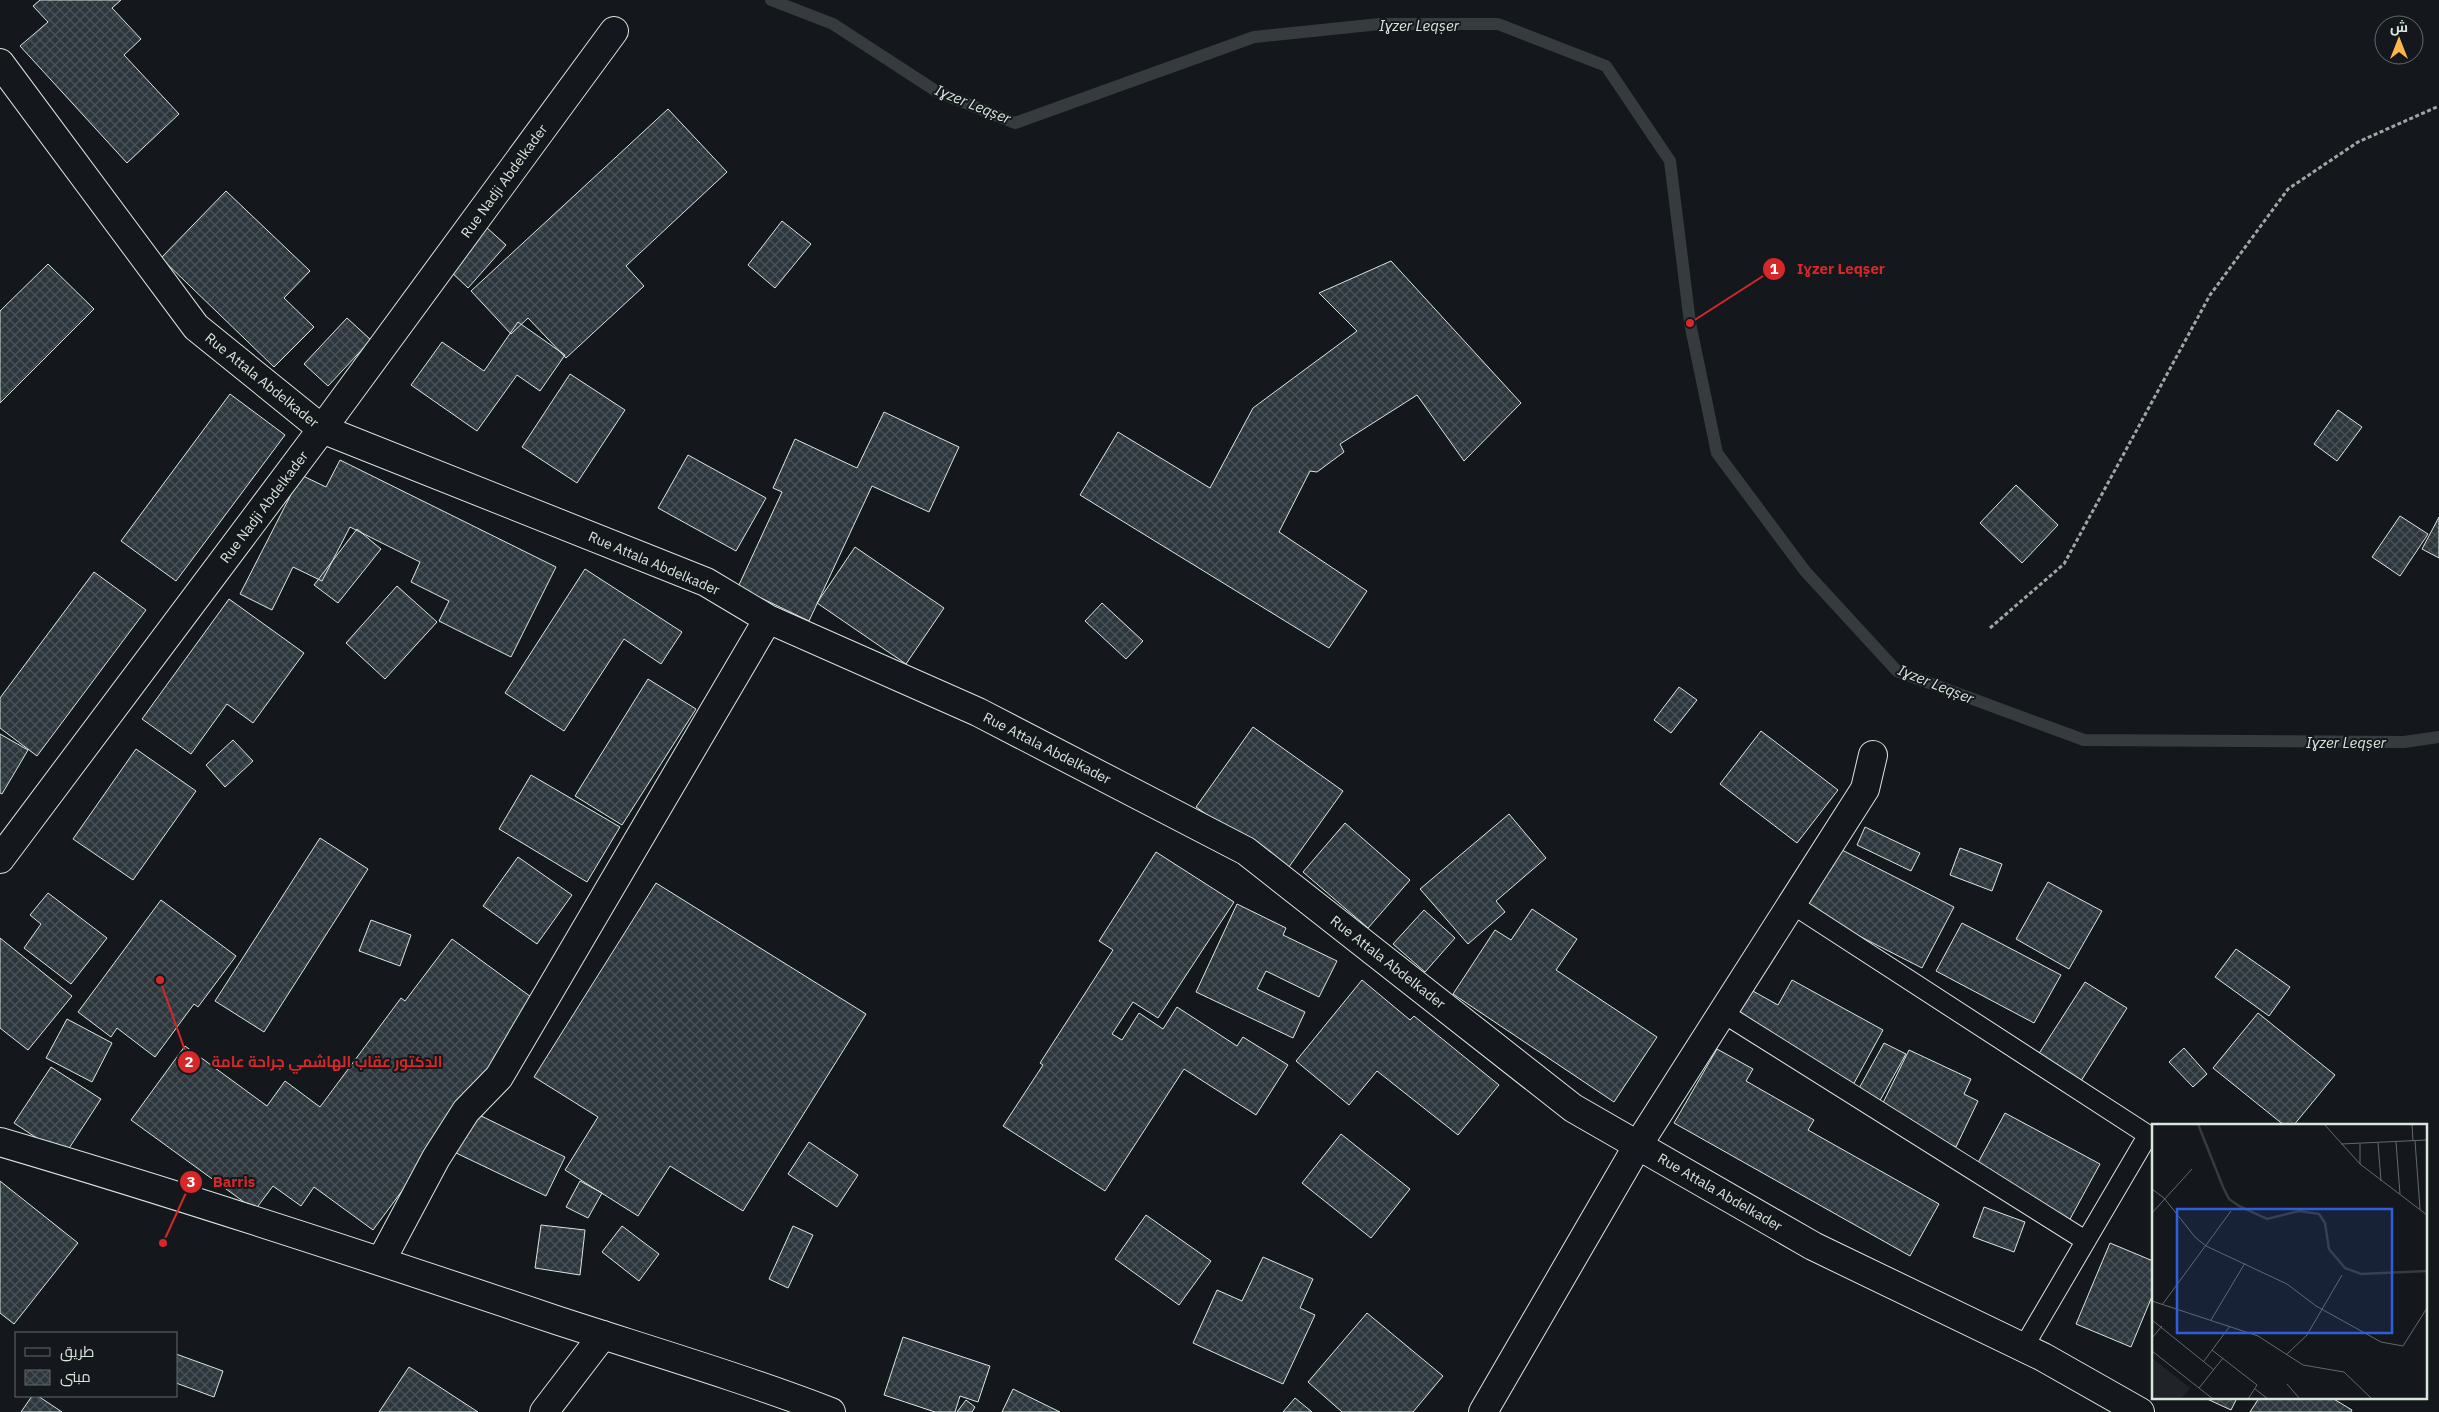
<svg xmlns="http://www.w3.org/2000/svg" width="2439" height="1412" viewBox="0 0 2439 1412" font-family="'IBM Plex Sans',Cairo,sans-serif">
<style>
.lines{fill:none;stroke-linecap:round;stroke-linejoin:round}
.stream{stroke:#363b3e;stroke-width:12}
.building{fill:url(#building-cross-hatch);stroke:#d8e6dc}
.service-casing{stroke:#d8e6dc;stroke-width:21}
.minor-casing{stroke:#d8e6dc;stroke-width:30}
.primary-casing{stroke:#d8e6dc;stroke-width:30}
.path{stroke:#9da8a2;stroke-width:3;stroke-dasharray:4 2.5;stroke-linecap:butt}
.service{stroke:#14181c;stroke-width:19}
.minor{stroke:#14181c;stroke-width:28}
.primary{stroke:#14181c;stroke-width:28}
.labels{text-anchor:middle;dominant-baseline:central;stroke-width:4;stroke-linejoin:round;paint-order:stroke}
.street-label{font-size:14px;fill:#d8e6dc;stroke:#14181c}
.water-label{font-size:15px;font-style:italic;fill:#d8e6dc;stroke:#14181c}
.inset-river{fill:none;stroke:#363b3e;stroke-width:2.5}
.inset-road{fill:none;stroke:#626a69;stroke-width:1}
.view{fill:#305dd8;fill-opacity:0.15;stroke:#305dd8;stroke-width:2.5}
.inset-edge{fill:none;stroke:#d8e6dc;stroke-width:2.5}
.leader{fill:none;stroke:#d62828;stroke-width:2}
.callout-dot{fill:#d62828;stroke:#14181c;stroke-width:2}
.mark-label{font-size:15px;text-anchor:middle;font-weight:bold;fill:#fff}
.callout-label{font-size:15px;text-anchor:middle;font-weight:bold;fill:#d62828;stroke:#14181c;stroke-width:4;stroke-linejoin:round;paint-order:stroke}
</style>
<defs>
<pattern id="building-cross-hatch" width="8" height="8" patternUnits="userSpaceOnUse" patternTransform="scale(1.25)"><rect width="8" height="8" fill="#2c363c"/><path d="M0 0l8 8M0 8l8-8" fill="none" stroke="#4a5358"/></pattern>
</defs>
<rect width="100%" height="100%" fill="#14181c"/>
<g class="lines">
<path class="stream" d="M771,0l62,24 103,67 79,32 239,-86 126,-13h118l108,42 64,95 20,162 27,130 88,118 92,100 187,69 320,2 35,-5"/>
</g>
<path class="building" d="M40,0h81l-9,8 29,31 -17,16 55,59 -52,49 -107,-117 28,-24 -15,-16z
M668,109l59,63 -101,94 18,20 -78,72 -38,-40 -17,16 -40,-43z
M226,191l84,80 -26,27 30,29 -40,40 -113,-109z
M782,221l29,23 -36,44 -27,-23z
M486,227l20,18 -38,43 -20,-19z
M1391,261l130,142 -57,58 -47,-66 -77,49 4,8 -27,20 -7,-1 -31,61 88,59 -38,57 -249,-153 38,-63 92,56 43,-80 104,-77 -38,-38z
M48,264l46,45 -94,94v-92z
M347,318l24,22 -43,46 -24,-22z
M518,322l47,33 -25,36 -23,-16 -40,56 -66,-46 31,-43 42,29z
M570,374l55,36 -48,73 -55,-36z
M230,394l55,41 -109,146 -55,-40z
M2338,410l24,17 -25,34 -23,-17z
M884,412l75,35 -30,65 -57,-26 -63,135 -71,-34 44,-95 -9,-4 22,-49 62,29z
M688,455l78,43 -30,53 -78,-43z
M340,460l216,107 -45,90 -72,-36 10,-20 -38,-19 9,-20 -70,-35 -28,54 -29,-14 -21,43 -32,-16 61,-119 25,12z
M2016,485l42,40 -36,38 -42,-40z
M2400,516l28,18 -28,42 -28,-19z
M2439,517v41l-17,-9z
M357,529l24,20 -43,54 -24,-18z
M855,547l89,61 -38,56 -89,-61z
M585,569l97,63 -21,32 -37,-25 -60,92 -59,-38z
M94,572l52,38 -109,146 -37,-28v-30z
M397,586l40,36 -52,57 -39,-36z
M229,599l75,54 -51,70 -26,-19 -36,50 -49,-35z
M1102,603l41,38 -17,18 -41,-38z
M648,679l48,30 -74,116 -47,-29z
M1679,687l18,13 -26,33 -17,-13z
M1253,727l90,64 -57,80 -90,-64z
M1761,731l77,59 -41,53 -77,-59z
M0,734l28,16 -26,44 -2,-1z
M233,740l20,21 -28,26 -19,-22z
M136,749l60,42 -63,89 -60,-41z
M531,775l89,52 -33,55 -88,-53z
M1509,814l37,44 -50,43 9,11 -37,32 -48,-55z
M1345,823l65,57 -42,48 -65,-56z
M1865,827l55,26 -9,18 -54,-26z
M320,838l48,31 -104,163 -49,-31z
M1838,848l116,59 -32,61 -116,-59z
M1960,848l42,16 -10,27 -42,-16z
M1156,852l78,50 -76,116 -25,-16 -21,32 10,6 17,-27 24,16 14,-22 60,39 6,-9 45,28 -32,50 -72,-46 -79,122 -102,-65 40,-61 -3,-2 73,-113 -14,-9z
M518,857l54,38 -35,49 -54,-38z
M2048,882l54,29 -33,58 -53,-30z
M656,883l210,131 -123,197 -73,-45 -32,50 -73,-46 33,-53 -64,-40z
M48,893l59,45 -36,46 -47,-36 17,-24 -11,-9z
M161,900l75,56 -38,51 -4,-3 -39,53 -38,-29 -6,9 -33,-25z
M1237,904l49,24 -3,7 54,26 -18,36 -53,-26 -9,18 48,23 -12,26 -97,-46z
M1532,909l45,30 -21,31 101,67 -43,65 -161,-108 42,-64 16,10z
M1424,910l31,28 -30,34 -32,-28z
M371,920l40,15 -11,31 -41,-15z
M1962,923l99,52 -27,48 -98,-52z
M0,938l72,58 -44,54 -28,-22z
M452,939l90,66 -52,67 -117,158 -59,-43 -13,19 -28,-20 -18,24 -124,-90 54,-74 82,60 18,-25 35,26 81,-109 4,3z
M2236,949l54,38 -21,29 -54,-39z
M1362,980l48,40 4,-4 85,69 -41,50 -81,-64 -28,34 -53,-44z
M1792,980l91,50 -30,55 -118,-66 16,-29 27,15z
M2085,982l42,26 -46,73 -43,-26z
M2258,1013l77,62 -42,51h-8l-72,-58z
M67,1019l45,24 -20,39 -46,-24z
M1884,1043l22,11 -28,50 -21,-12z
M2184,1048l23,26 -14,13 -24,-25z
M1717,1049l36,20 -7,12 68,39 -6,10 131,74 -29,52 -236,-133z
M1909,1050l62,29 -7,15 14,7 -22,46 -77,-36z
M51,1067l50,32 -37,57 -50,-33z
M471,1111l94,46 -19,39 -94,-45z
M2005,1113l95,51 -31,57 -95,-51z
M1341,1134l69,55 -39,49 -69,-55z
M809,1142l49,33 -21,32 -49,-33z
M0,1181l78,62 -64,81 -14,-11z
M580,1181l22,12 -14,25 -22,-11z
M1984,1207l41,15 -11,30 -41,-15z
M1146,1215l65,46 -32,44 -64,-46z
M541,1225l44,5 -5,45 -45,-7z
M622,1226l37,28 -20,27 -37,-29z
M793,1226l20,9 -25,53 -19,-9z
M2110,1243l43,18v33l-22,53 -55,-23z
M1263,1257l50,22 -13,29 15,7 -32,69 -90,-41 24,-53 25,11z
M1367,1313l76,63 -30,36h-71l-34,-30z
M903,1337l87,29 -12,36 -18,-6 -5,16h-20l-51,-17z
M176,1354l47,17 -9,26 -38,-14z
M409,1367l69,45h-99z
M1013,1389l47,23h-58z
M32,1396h6l24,16h-41z
M1295,1398l17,14h-29z
M2205,1398h32l-6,12z
M2259,1398h73l20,12 -1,2h-101z
M966,1400l9,7 -3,5h-15z"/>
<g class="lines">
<defs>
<path id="service" d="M1792,904l356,231 -125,213
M1723,1013l363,228"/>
<path id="minor" d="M0,63l196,264 126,102 384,153 62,37 210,93 268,139 327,257 240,138 230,111 97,55
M0,859l322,-430 292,-398
M381,1261l55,-103 30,-47 33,-34 269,-458
M544,1412l59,-77
M1483,1412l155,-267 227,-356 8,-34"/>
<path id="primary" d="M0,1142c187,55 372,116 556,178 92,30 184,57 275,92"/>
</defs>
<use href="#service" class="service-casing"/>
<use href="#minor" class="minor-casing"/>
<use href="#primary" class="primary-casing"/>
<path class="path" d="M1990,628l74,-64 146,-269 78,-106 70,-47 81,-36"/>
<use href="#service" class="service"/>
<use href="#minor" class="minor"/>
<use href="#primary" class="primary"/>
</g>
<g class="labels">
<g class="street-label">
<text transform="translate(504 181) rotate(-54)">Rue Nadji Abdelkader</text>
<text transform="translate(262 380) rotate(39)">Rue Attala Abdelkader</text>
<text transform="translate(264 507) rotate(-53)">Rue Nadji Abdelkader</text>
<text transform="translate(654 563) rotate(23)">Rue Attala Abdelkader</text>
<text transform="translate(1047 748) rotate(27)">Rue Attala Abdelkader</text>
<text transform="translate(1388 962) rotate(38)">Rue Attala Abdelkader</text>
<text transform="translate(1720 1192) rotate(30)">Rue Attala Abdelkader</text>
</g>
<g class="water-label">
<text x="1419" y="25">Iɣzer Leqṣer</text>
<text transform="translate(973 104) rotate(22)">Iɣzer Leqṣer</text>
<text transform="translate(1936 684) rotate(22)">Iɣzer Leqṣer</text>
<text x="2346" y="742">Iɣzer Leqṣer</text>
</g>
</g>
<g transform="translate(2152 1124)">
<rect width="275" height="275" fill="#14181c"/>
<path d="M0,234l38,30 -9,11h-29z" fill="#202428"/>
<path class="inset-river" d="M46,0l25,63 6,12 10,7 28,13 32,-8 20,3 6,9 4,26 16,19 16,6 66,-3"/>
<path class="inset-road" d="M172,0l36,40 67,51M260,0l1,17M263,17l5,68M244,18l4,52M226,19l3,38M189,20l86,-4M208,20v20M0,65l12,9 31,39 11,9 81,38 29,22 65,36 22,4 24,-38M0,89l40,-44M0,177l106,35 45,29 41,7 28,27M10,181l69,-94M0,196l62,50M59,196l34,-57M0,214l10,-12M60,226l45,35 -9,14M0,227l61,48M134,231l21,-20 35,-60M52,237l26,-35M135,260l13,15M47,264l24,-30M103,265l13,10"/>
<path class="view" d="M25,85h215v124h-215z"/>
<rect width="275" height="275" class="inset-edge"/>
</g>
<path class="leader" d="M1690 323L1774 269M160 980L189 1062M163 1243L191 1182"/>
<g class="callout-dot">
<circle cx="1690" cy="323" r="5"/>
<circle cx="160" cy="980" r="5"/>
<circle cx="163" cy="1243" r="5"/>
<circle cx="1774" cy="269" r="12"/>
<circle cx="189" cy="1062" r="12"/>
<circle cx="191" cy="1182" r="12"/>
</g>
<g class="mark-label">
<text x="1774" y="274">1</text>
<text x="189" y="1067">2</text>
<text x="191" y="1187">3</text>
</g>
<g class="callout-label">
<text x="1841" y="274">Iɣzer Leqṣer</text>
<text x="327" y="1067">الدكتور عقاب الهاشمي جراحة عامة</text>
<text x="234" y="1187">Barris</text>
</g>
<rect x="15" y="1332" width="162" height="65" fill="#14181c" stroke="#626a69"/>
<rect x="25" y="1348" width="25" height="8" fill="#14181c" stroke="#626a69"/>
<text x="60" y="1357" font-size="15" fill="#d8e6dc">طريق</text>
<rect x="25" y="1370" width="25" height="15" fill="url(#building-cross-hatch)" stroke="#626a69"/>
<text x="60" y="1382" font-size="15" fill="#d8e6dc">مبنى</text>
<g transform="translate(2399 40)"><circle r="24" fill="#14181c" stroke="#626a69"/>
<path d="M0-4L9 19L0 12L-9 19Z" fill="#ffb74d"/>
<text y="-8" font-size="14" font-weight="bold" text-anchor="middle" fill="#d8e6dc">ش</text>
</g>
</svg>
